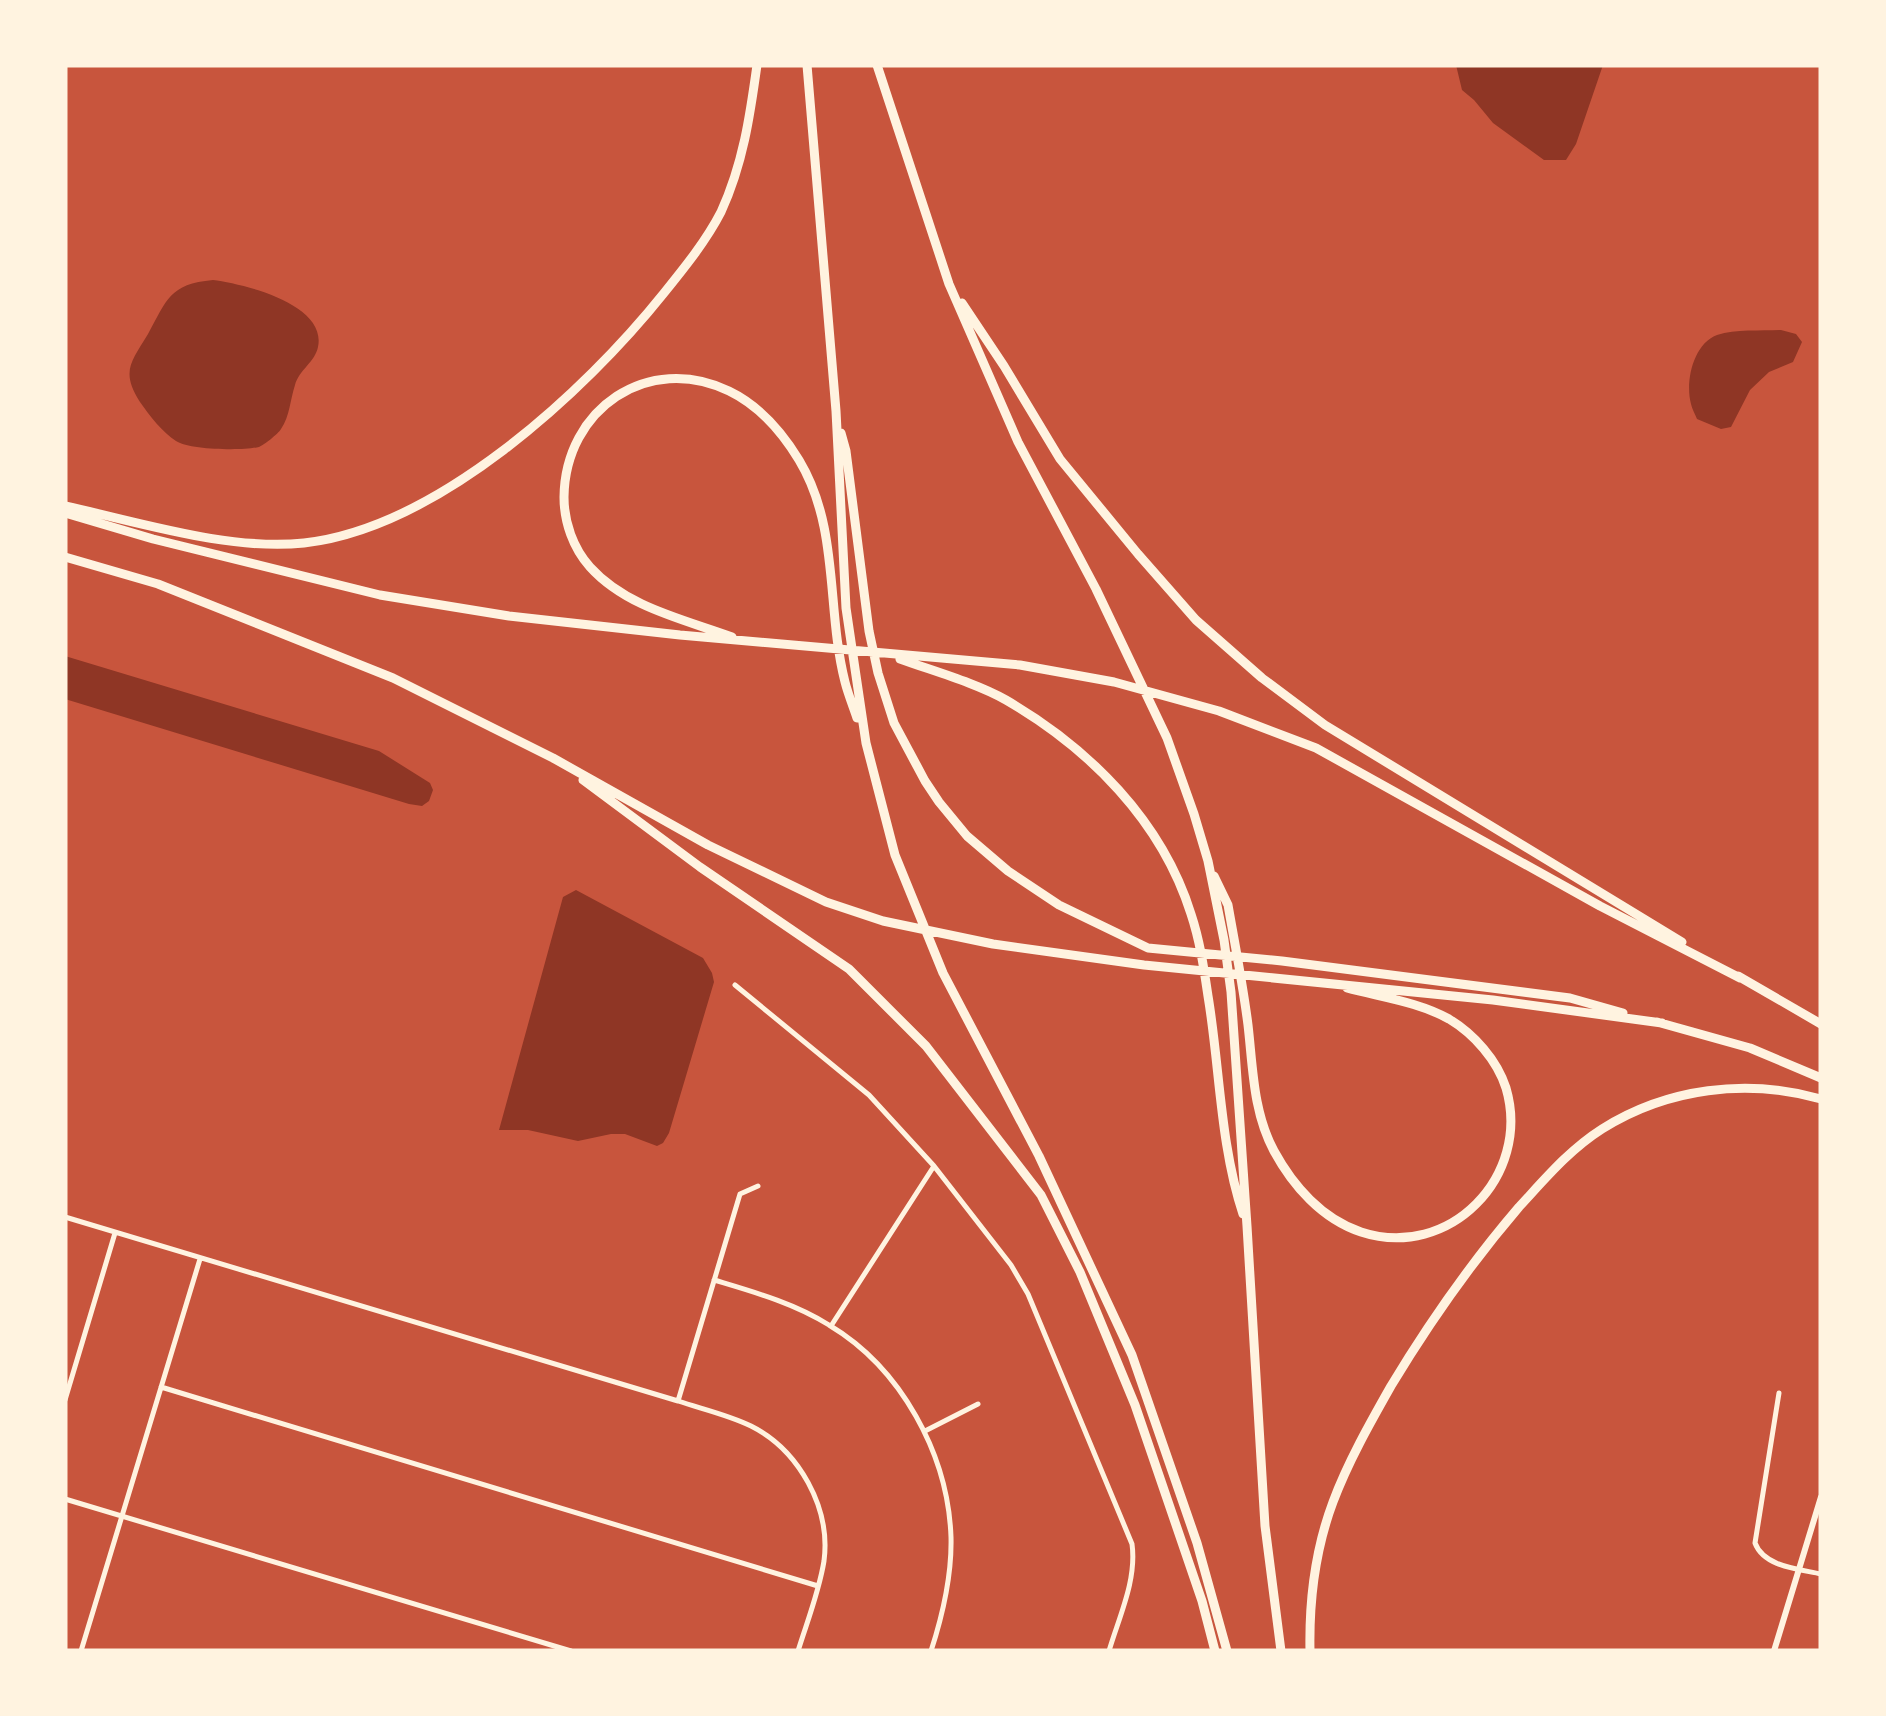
<svg xmlns="http://www.w3.org/2000/svg" width="1886" height="1716" viewBox="0 0 1886 1716" font-family="'IBM Plex Sans',sans-serif">
<style>
.water{fill:#8f3625}
.lines{fill:none;stroke-linecap:round;stroke-linejoin:round}
.minor{stroke:#fff3e0;stroke-width:5}
.tertiary{stroke:#fff3e0;stroke-width:6}
.motorway{stroke:#fff3e0;stroke-width:9}
</style>
<rect width="100%" height="100%" fill="#c8553d"/>
<path class="water" d="M1456,65h147l-27,79 -10,16h-22l-51,-37 -19,-23 -12,-10z
M213,280c31,4 114,24 105,67 -3,15 -19,23 -23,38 -5,15 -5,31 -14,44 -3,5 -17,16 -22,18 -16,4 -69,3 -83,-6 -13,-8 -27,-26 -36,-39 -20,-31 -8,-41 8,-68 19,-34 21,-50 65,-54z
M1781,330l15,4 6,8 -9,20 -24,10 -19,18 -19,37 -10,2 -24,-10c-2,-5 -5,-10 -6,-15 -6,-22 2,-60 26,-69 19,-6 44,-4 64,-5z
M65,656l314,95 51,32 3,7 -4,11 -7,5 -13,-2 -344,-105z
M576,890l127,68 9,15 2,9 -45,151 -6,10 -6,3 -32,-12h-14l-33,7 -50,-11h-29l64,-233z"/>
<g class="lines">
<path class="minor" d="M735,985l134,110 65,71 77,99 17,29 104,250c5,36 -13,73 -23,107
M65,1217l613,184c24,8 51,14 73,25 48,24 80,82 73,135 -5,31 -17,61 -26,90
M714,1280c40,12 80,23 115,45 72,43 119,129 122,212 1,39 -8,77 -20,114
M831,1326l103,-160
M161,1387l657,199
M1779,1393l-24,150c9,24 44,26 66,31
M65,1400l50,-167
M678,1401l62,-207 18,-8
M925,1431l53,-27
M65,1499l506,152
M81,1651l119,-392"/>
<path class="tertiary" d="M1774,1651l47,-154"/>
<path class="motorway" d="M807,65l29,346 10,197 20,135 29,112 48,118 96,183 93,199 65,188 30,108
M877,65l72,219 69,158 78,147 71,149 27,76 14,47 16,79 7,52 16,234 18,300 16,125
M962,303l42,63 56,93 78,95 58,66 66,58 63,47 357,217
M841,433l5,18 23,180 9,42 16,50 31,58 14,21 28,34 41,35 51,34 89,43 134,13 288,37 53,15
M65,506c74,16 164,45 239,37 133,-15 280,-150 360,-250 21,-26 42,-52 57,-81 22,-48 29,-96 36,-147
M65,513l88,26 227,56 129,21 171,19 340,30 94,17 105,29 97,37 284,158 140,72
M65,557l93,27 235,94 160,80 155,87 118,57 57,19 110,23 151,21 349,35 169,23
M732,637c-49,-18 -106,-30 -142,-70 -17,-19 -26,-45 -26,-70 1,-88 84,-145 165,-106 29,14 53,41 70,69 41,68 27,148 46,222 3,12 8,24 12,36
M900,659c33,12 76,24 106,41 83,48 156,121 185,214 9,27 13,55 17,82 12,72 12,149 35,218
M583,780l117,87 149,102 77,77 115,149 39,77 55,133 67,196 13,50
M1214,876l14,29c7,40 15,80 20,120 5,43 5,87 26,126 19,35 48,68 87,81 88,29 171,-56 145,-144 -9,-28 -32,-54 -57,-69 -30,-17 -69,-22 -102,-31
M1738,976l83,48
M1657,1022l93,26 71,30
M1310,1651c-1,-51 5,-101 23,-149 15,-40 37,-79 58,-116 38,-63 80,-123 128,-179 26,-28 50,-57 83,-78 65,-41 145,-51 219,-30"/>
</g>
<rect width="1886" height="1716" fill="none" stroke="#fff3e0" stroke-width="135"/>
</svg>
